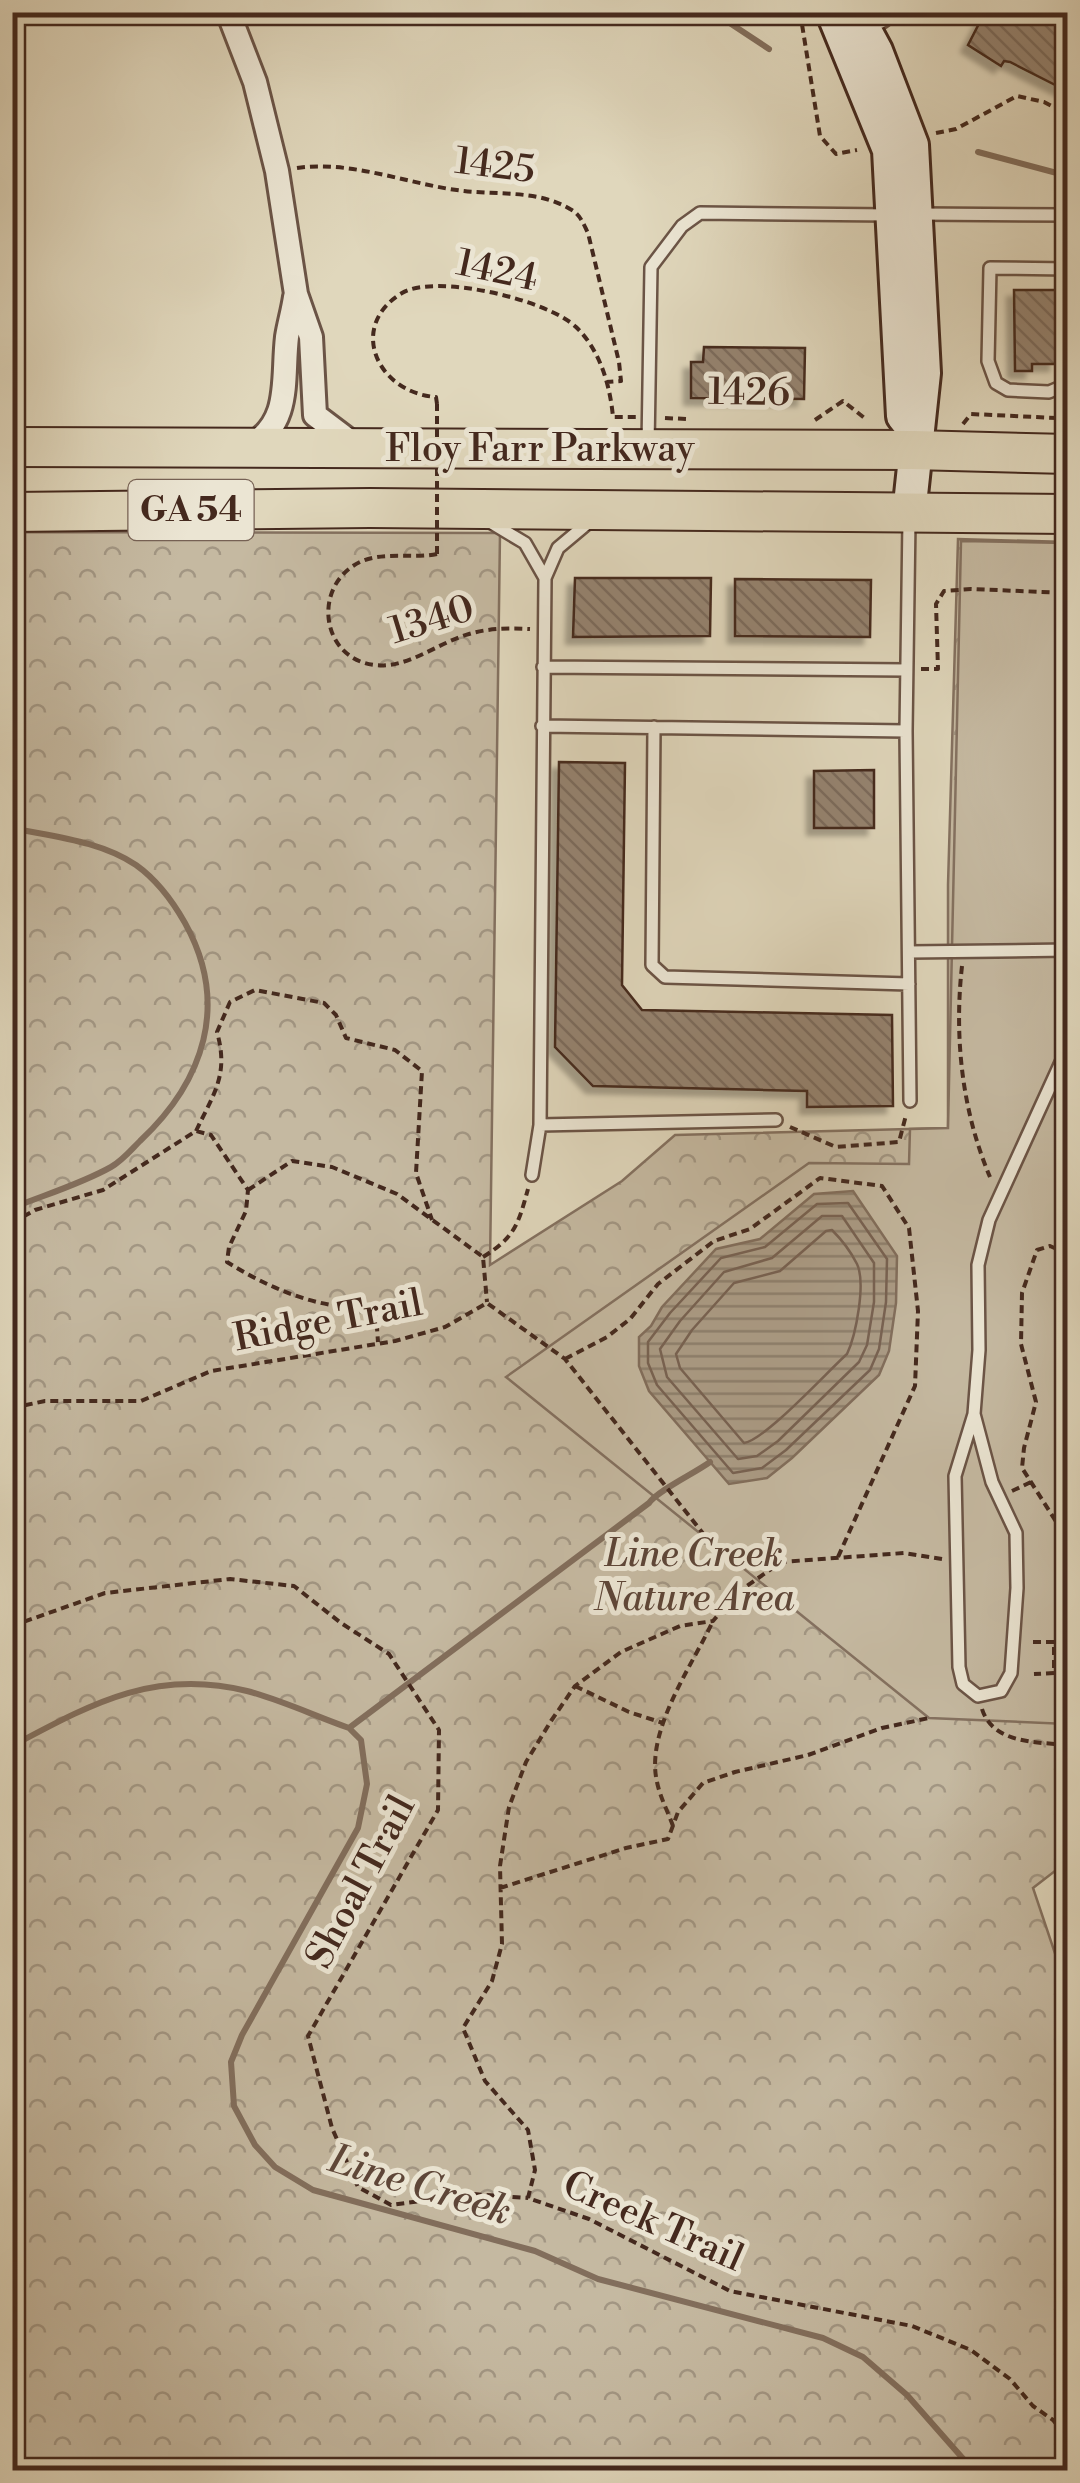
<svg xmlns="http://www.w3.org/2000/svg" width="1080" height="2483" viewBox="0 0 1080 2483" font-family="'Libre Bodoni',serif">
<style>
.forest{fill:url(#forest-crowns);stroke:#847160;stroke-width:2.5}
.park{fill:#c5b9a1;stroke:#847160;stroke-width:2.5}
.water{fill:url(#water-rules);stroke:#826e5c;stroke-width:2.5}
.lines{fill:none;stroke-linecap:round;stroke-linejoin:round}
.shore{stroke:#786252;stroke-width:2.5}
.stream{stroke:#826e5c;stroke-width:6}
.building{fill:url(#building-back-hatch);stroke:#44291e;stroke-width:2.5;filter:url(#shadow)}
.lane-casing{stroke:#6b5446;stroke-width:16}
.street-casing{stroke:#6b5446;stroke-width:28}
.secondary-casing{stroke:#44291e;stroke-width:38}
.primary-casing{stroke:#44291e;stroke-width:42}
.path{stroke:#44291e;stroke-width:4;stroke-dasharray:8 5;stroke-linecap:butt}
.lane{stroke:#ebe5d3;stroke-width:11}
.street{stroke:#ebe5d3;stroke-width:22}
.secondary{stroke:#ebe5d3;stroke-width:32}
.primary{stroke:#e0d7bc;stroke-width:38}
.path-bridge{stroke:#44291e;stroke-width:4;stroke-dasharray:8 5;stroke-linecap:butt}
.labels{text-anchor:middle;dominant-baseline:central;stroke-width:10;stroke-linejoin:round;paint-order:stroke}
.shield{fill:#ebe5d3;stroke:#766154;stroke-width:2.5}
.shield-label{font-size:35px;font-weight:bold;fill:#44291e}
.street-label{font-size:38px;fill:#44291e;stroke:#ebe5d3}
.park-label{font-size:38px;font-style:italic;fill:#5e4638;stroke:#ebe5d3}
.water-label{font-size:40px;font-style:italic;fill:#5e4638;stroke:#ebe5d3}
</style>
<defs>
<pattern id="forest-crowns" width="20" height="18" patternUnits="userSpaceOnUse" patternTransform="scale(2.5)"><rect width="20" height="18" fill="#c5b9a1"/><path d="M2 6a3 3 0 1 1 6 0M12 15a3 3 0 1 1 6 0" fill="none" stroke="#a29683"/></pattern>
<pattern id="water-rules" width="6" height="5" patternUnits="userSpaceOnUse" patternTransform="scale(2.5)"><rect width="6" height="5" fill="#ab9c86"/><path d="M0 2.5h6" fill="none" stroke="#8d7f6d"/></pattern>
<pattern id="building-back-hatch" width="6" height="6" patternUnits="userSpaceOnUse" patternTransform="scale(2.5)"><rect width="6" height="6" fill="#958370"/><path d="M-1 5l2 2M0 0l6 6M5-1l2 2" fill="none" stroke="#7b6b5b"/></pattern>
<filter id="shadow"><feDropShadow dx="-7" dy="7" stdDeviation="2.5" flood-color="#0004"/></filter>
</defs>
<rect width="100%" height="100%" fill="#e0d7bc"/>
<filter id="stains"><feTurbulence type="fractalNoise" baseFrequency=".002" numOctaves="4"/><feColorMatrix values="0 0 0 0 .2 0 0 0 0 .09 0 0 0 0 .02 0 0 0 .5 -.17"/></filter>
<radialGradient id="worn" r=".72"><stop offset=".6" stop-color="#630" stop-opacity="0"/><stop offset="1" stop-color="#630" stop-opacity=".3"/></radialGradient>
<path class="forest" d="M13,532l487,1 -10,732 132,-84 53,-46 273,-7v-243l10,-346 109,3 1,1319 -35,27 34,101v481h-1054z"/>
<path class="park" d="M961,541l106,2v1181l-138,-6 -423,-341 303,-214 100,1 1,-35 38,-1z"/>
<path class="water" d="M853,1191l44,65 -1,47 -7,48 -10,24 -87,83 -25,20 -38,6 -80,-93 -10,-25v-29l12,-11 11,-19 54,-58 44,-10 54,-45z"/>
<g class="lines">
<path class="shore" d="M848,1203l39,56 -1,43 -7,47 -9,21 -84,80 -24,18 -29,5 -76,-88 -9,-22v-21l22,-29 51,-55 44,-11 52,-43z
M822,1216h20l32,47v39l-7,43 -8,17 -81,79 -21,15 -19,3 -71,-82 -7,-28 20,-28 44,-49 48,-14z
M832,1230c9,9 19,22 25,34 9,19 -1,71 -10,90 -20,18 -82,86 -103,89l-64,-75 -4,-14 16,-24 42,-47 46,-12 46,-40z"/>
<path class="stream" d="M713,12l56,37
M978,152l90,24
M12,828c43,9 88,13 124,37 21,15 36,35 49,58 45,81 19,158 -45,218 -9,9 -18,20 -29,26 -30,17 -67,28 -99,41
M349,1728l300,-225c8,-12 46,-30 61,-41
M12,1746c79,-42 142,-78 235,-55 34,9 68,25 102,37l12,12 6,44 -9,44 -116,207 -11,27 3,44 21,39 20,22 38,23 222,61 63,28 225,59 40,19 44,38 66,75"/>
</g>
<path class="building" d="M985,12h62l21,11v78l-5,-2 4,-8 -57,-29 -6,-1 -3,5 -33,-21z
M1014,290h42v74h-24v7h-17z
M704,347l101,1 -1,51 -113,-1v-36h12z
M575,578h136l-1,58 -137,1z
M735,579l136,1 -1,57 -135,-1z
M559,762l66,1 -3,222 20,25 250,5 1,91 -86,1v-16l-214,-5 -38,-39z
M874,770v58h-60v-57z"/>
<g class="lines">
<defs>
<path id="lane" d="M919,214l149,1
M1068,269l-78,-1 -2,93 8,22 12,7 41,2 19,-8
M648,445l3,-178 31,-41 18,-13 190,2
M909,520l-3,211 4,370
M490,522l35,21 20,35
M543,667l363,3
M542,726l364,5
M654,727l-2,238 13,12 244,7
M909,952l159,-2
M540,1125l236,-5
M532,1175l8,-50 5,-547 13,-30 31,-26
M974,1414l18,68 24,51 1,55 -6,85 -10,18 -23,5 -15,-12 -4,-17 -4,-191 19,-62 5,-64 -1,-85 11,-45 79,-173"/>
<path id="street" d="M228,12l27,70 22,89 19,123 15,43 4,78 41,31
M857,12l22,5 7,-5
M250,446c42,-24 32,-67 37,-109 2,-13 6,-26 8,-40"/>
<path id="secondary" d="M855,12l21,39 36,94 12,228 -15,141
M833,13l56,137 14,266 4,5"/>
<path id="primary" d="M12,447l901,3 155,4
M12,512l358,-4 698,6"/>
</defs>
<use href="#lane" class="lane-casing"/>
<use href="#street" class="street-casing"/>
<use href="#secondary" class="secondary-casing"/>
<use href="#primary" class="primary-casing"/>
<path class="path" d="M800,12l20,124 16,18 21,-4
M936,133l20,-4 61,-33 27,6 24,13
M297,168c56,-8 113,17 167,23 36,4 74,-1 106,18 10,5 13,14 18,24l31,129 2,19 -14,1
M437,404l-1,-7c-59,-4 -89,-71 -34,-104 34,-20 146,7 174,34 24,23 34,58 37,90h23
M665,418l21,1
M815,420l28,-19 24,19
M963,424l8,-10 86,4 11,-3
M437,554c-25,5 -53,-3 -77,8 -48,23 -40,96 14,103 34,4 63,-22 95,-31 20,-6 40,-6 61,-5
M921,669h17l-2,-65 8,-13 27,-2 97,4
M962,966c-8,71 0,145 28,211
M790,1127l46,20 63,-5 7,-27
M196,1131c18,-38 33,-56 21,-99l13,-30 25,-12 69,13 12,12 10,23 49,12 27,21 -6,102 16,47
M248,1190l44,-29 40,6 65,27 86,63 4,45
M12,1223l23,-13 68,-20 93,-59 15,4 37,55 -2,21 -17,36 -2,15c42,26 90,47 141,46l9,20 1,14
M1068,1254l-18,-8 -13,4 -15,43 -1,51 15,58 -12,46 -2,20 35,55h11
M483,1257c32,-20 35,-32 45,-68
M565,1359l42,-22 23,-18 28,-35 56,-43 36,-12 70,-51 62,8 27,42 9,83 -3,75 -77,171
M12,1408l33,-7h96l70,-30 184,-30 50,-14 42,-24 78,56 144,182 18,16 54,5
M1012,1491l19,-9
M942,1559l-38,-6 -123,9 -44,31 -24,28 -33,5 -59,26 -46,34 -24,35 -25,41 -17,45 -9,59 2,78 -10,37 -29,47 22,53 43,49 7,40 -7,28 61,21 141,72 182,35 59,24 39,29 23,27 20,14 15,19
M12,1626l93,-33 125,-14 64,7 47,37 48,31 50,76 -1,80 -130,226 24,92 26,59 33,18 81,-11 56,4
M1033,1642h21v31l-20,1
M575,1686l54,26 34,11
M982,1709c11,35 55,33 86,36
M673,1826c-5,-14 -13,-29 -16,-44 -12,-51 35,-116 56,-161
M500,1888l126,-40 42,-9 10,-27 25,-29 32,-11 73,-17 74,-27 47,-10"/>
<use href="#lane" class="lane"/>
<use href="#street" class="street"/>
<use href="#secondary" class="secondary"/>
<use href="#primary" class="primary"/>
<path class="path-bridge" d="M437,554v-150"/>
</g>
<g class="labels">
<rect class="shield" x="128.5" y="480" width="125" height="60" rx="8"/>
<g class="shield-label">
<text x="191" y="510">GA 54</text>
</g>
<g class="street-label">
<text transform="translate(495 166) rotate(7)">1425</text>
<text transform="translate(497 271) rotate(12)">1424</text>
<text transform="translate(749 393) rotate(1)">1426</text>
<text x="540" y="449">Floy Farr Parkway</text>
<text transform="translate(432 620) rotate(-17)">1340</text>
<text transform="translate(328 1321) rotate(-11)">Ridge Trail</text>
<text transform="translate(361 1882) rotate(-62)">Shoal Trail</text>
<text transform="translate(653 2222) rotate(24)">Creek Trail</text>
</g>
<g class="park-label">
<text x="694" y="1554">Line Creek<tspan x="694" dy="44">Nature Area</tspan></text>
</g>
<g class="water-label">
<text transform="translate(420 2186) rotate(17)">Line Creek</text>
</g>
</g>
<rect width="1080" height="2483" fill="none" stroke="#e0d7bc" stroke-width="50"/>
<rect x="15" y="15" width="1050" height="2453" fill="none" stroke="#44291e" stroke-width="5"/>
<rect x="25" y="25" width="1030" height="2433" fill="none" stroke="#44291e" stroke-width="2.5"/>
<rect width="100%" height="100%" filter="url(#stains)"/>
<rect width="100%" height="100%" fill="url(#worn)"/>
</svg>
